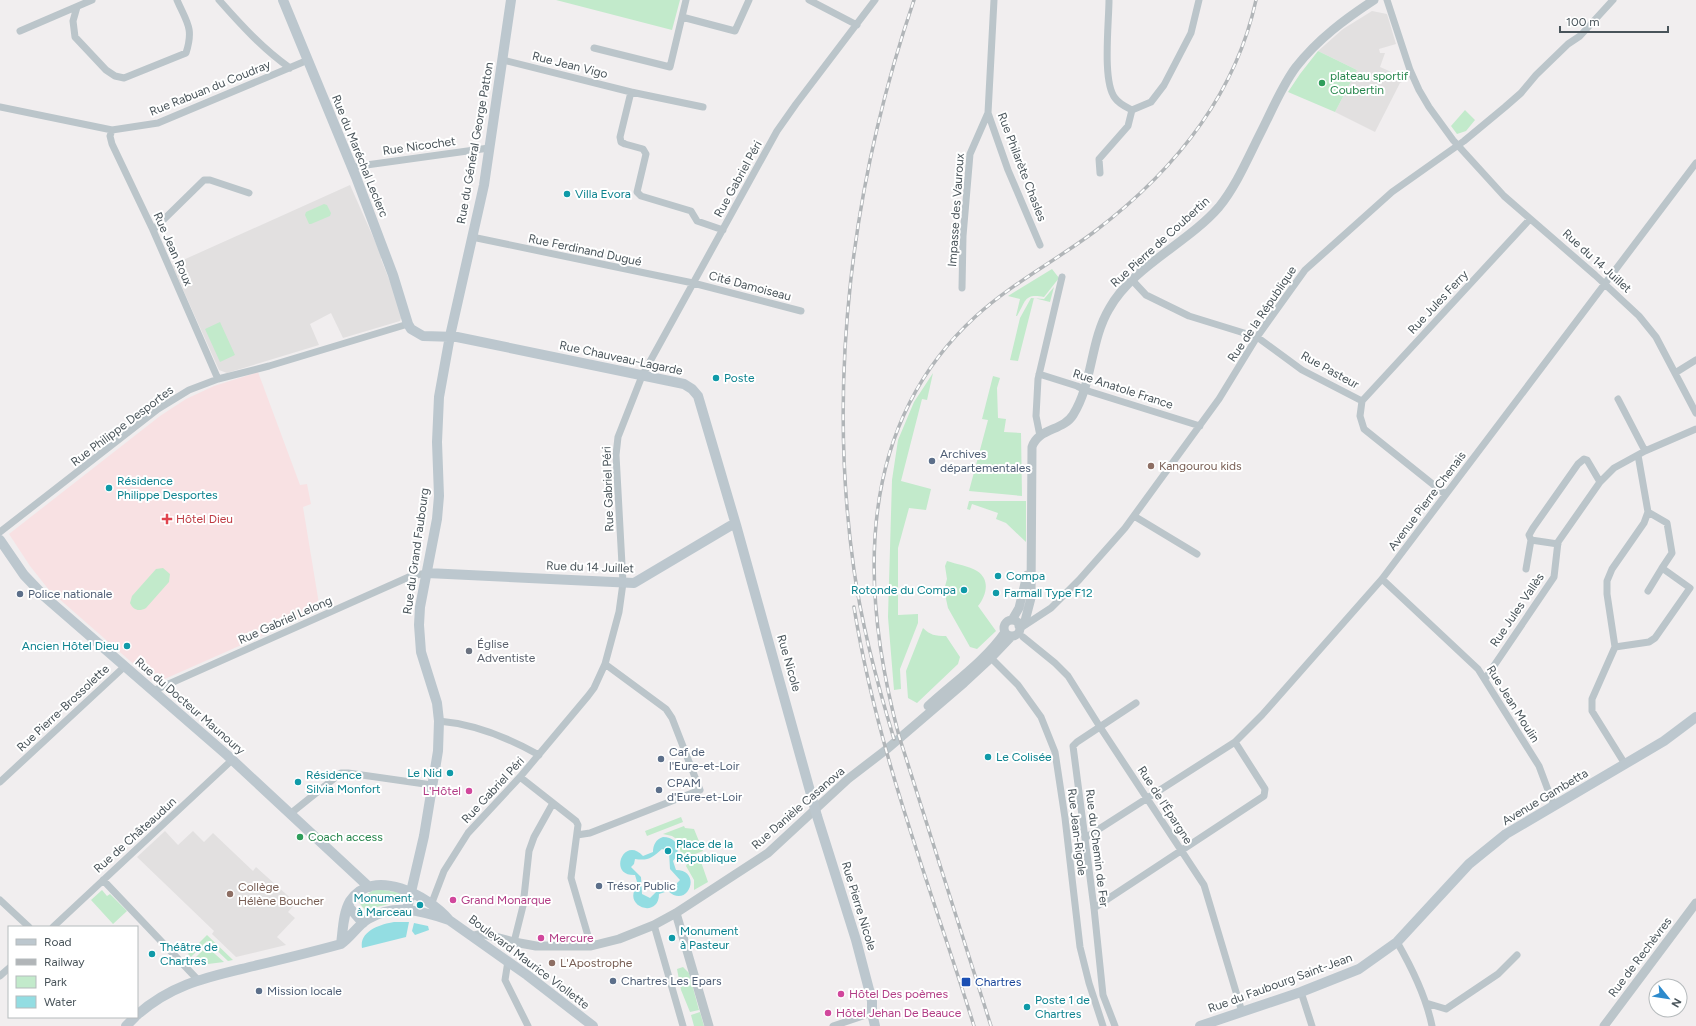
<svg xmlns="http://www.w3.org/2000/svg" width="1696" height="1026" viewBox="0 0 1696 1026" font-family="Figtree,sans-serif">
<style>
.education{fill:#e2e0e0}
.medical{fill:#f8e1e3}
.green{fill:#c2eacb}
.water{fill:#93dde2;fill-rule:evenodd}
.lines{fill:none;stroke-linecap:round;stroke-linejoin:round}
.minor{stroke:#bbc5ca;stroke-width:7}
.tertiary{stroke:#bbc5ca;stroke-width:9}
.secondary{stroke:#bcc7ce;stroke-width:10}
.rail-casing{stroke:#b1b5b8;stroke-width:3.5}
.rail{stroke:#fff;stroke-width:2;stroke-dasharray:6;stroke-linecap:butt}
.leisure-dot{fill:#2e9e5b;stroke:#fff;stroke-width:1.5}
.culture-dot{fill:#0f9aa8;stroke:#fff;stroke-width:1.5}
.service-dot{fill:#5c6f8a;stroke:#fff;stroke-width:1.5}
.education-dot{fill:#8d6e63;stroke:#fff;stroke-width:1.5}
.health-dot{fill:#e0444e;stroke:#fff;stroke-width:1.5}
.worship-dot{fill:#6b7280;stroke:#fff;stroke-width:1.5}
.hotel-dot{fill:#d1479c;stroke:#fff;stroke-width:1.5}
.transit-dot{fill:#1a4fb4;stroke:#fff;stroke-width:1.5}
.labels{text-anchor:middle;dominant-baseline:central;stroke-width:4;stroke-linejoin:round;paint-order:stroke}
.street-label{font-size:12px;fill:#49545a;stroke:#fff}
.leisure-label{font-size:12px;fill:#27864d;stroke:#fff;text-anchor:start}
.culture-label{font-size:12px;fill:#0d838f;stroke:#fff;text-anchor:start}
.service-label{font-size:12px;fill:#4e5e75;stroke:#fff;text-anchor:start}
.education-label{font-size:12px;fill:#785e54;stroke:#fff;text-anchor:start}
.health-label{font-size:12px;fill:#be3a42;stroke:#fff;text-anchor:start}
.worship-label{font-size:12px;fill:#5b616d;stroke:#fff;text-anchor:start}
.hotel-label{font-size:12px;fill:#b23c85;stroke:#fff;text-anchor:start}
.transit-label{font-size:12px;fill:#164399;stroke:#fff;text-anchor:start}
</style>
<rect width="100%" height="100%" fill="#f1eeef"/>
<path class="education" d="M1372,11l15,3 9,30 -17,5 1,4h5l-5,14 23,10 -1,5 -2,1 -25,49 -40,-20 22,-42 -39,-19 25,-22z
M350,185l32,72 -1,2 19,48 2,9 -2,5 -57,17 -12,-25 -21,11 9,21 -92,28 -8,-3 -47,-105z
M165,831l13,14 15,-14 11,11 9,-9 40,38 3,-4 40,36 -8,9 7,6 -18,19 9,8 -50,12 -24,-23 2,-3 -77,-74z"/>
<path class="medical" d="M258,372l42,113 7,-1 4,20 -8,3 17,103 -162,72 -5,-1 -104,-91 -19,-24 -21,-32 151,-118 26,-17 28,-13z"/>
<path class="green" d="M556,0h124l-8,30z
M1318,51l39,19 -22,42 -47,-20 12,-18z
M1465,110l10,10 -9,11 -9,3 -6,-8z
M324,204l3,1 4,8 -1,3 -19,8h-2l-4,-9 1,-3z
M1052,269l7,9 -15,19c-20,-4 -18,4 -27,19h-1l4,-17 -12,-3z
M1054,287l-4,15 -16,-4 -16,63 -8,-1 10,-42 11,-20 13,1z
M220,322l15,33 -15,7 -15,-33z
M933,373l-6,27 -5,-1 -21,82 30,8 -5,21 -17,-2 -11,40v67l20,-1v9l-18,46 1,20 -7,1 -6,-73 4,-137 6,-40 16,-38z
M993,376l7,2 -3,10 1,30 8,1 -2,13 17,1 1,63 -53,-5 19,-71 -6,-1z
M969,501h57v41l-20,-19 -10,-4 2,-6 -26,-9 -2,6 -3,-1z
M947,561c9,3 22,5 30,10 14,9 9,25 1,35l18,25 -19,18 -7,-2 -22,-39 -4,-18 3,-11 -2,-13z
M163,568l7,6 -1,8 -23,26c-7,4 -13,2 -16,-5l2,-7 24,-27z
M923,628c7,7 12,8 23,8l14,21 -2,7 -41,39 -9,-5 -2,-27z
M681,817l2,5 -36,14 -2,-5z
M684,826l1,2 9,1 9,22 -21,8 -4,-19 -6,-4 -9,-2z
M700,859l8,23 -14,8v-10l-8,-14 1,-2z
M102,890l5,6 3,-2 17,17 -14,13 -22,-24z
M374,890h9l18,3 -3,11h-9l-24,6 -8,-10z
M207,935l26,25 -5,1 -21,-20 -16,16 -3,-3z
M207,946v1l17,15 -16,2 -14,-5z
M683,967l6,6 10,37 -9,2 -9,-22 -4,-21z
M700,1012l4,14h-10l-3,-11z"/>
<path class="water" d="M663,837c15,0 19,14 10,24l3,9c27,0 12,40 -8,21l-9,3c0,26 -39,12 -21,-9l-3,-10c-28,1 -11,-40 8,-19l10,-4c0,-7 3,-13 10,-15zM662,849l7,3 1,17 10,11 -3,3v4h-16l-11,11 -8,-4 -1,-17 -10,-10 3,-3 1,-5c13,2 17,-1 27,-10z
M394,922h15l-3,15 -44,11c-3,-17 19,-24 32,-26z
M414,923l14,3 1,4 -14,5 -3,-4z"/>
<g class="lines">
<path class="minor" d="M219,0c22,25 44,49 71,68
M809,0l48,25
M994,0l-6,113 20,57 32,75
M1109,0c0,22 -7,82 6,98 4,6 11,9 17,12l19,-8 13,-17 27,-52 8,-33
M1387,0l23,70 9,20 10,17 24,33 51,56 91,79 44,41 17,21 40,76
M77,7l-4,14 2,16 31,33 9,6 9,2 62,-25c8,-25 1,-30 -9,-53
M682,17l53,14 14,-31
M20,31l72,-31
M594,48l76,19 16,-67
M503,60l128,32 -11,45 1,5 4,2 18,5 3,5 -9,38 4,4 50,15 6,10 26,9
M631,92l72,15
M0,107l112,23 46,-7 150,-63
M112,130l-2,6 2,8 41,86 65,149
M352,167l137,-19
M1100,173l-1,-14 29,-33 4,-16
M153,230l51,-50h6l39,13
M472,237l221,46 108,28
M1132,280l14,15 43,21 68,21 45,33 60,31 -2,15 4,13 81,65
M962,288l1,-52 7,-82 18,-41
M1675,373l21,-13
M1039,374l38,12 8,4 115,36
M1618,399l27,52
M1362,401l168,-182
M1040,436l-4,-20 2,-37 24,-102
M1134,516l63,38
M0,532l158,-123 31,-19 29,-11 51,-13 139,-42
M1558,544l-27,-4 -2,-5 4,-7 45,-64 6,-5 3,1 13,22
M1526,569l5,-29
M1382,579l96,90 61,97 15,40
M1648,591l14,-23
M1022,627l29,-19 28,-28 46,-52 94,-129 38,-62 48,-67 87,-78 72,-51 41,-34 16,-14 15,-18 32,-31 12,-8 33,-36
M1023,637l32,26 13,13 32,51 104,158 38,127
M1615,647l34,-5 6,-4 35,-50 -28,-20 10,-15 -5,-30 -19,-11
M991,658l27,27 23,32 14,35 10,66 15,129 9,36 14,43
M1485,679l69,-102 4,-35 42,-60 14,-14 31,-17 51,-22
M153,691l258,-115 16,-3
M439,721c35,3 70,17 100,34
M1625,764l-33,-53v-12l23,-52 -8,-53v-13l5,-12 32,-46 4,-11 -10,-57
M520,777l56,44 2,4 -7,53 20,68
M0,782l124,-115
M290,814l51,-41h7l84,12
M577,835l13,-2 110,-43 -28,-72 -6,-9 -61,-45
M1085,838l150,-96 27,-27 120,-136 314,-416
M103,880l95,100
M0,900l29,27
M431,905l13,-34 24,-38 52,-56 68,-81 6,-8 11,-24 14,-52 4,-29 -7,-128 2,-18 24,-61 135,-245 19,-27 79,-104
M1094,908l170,-112 1,-7 -30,-47
M654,925l29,101
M53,927l179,-167
M514,942l9,-36 6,-55 5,-14 19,-34
M1397,942c15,26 29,54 35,84
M508,961l-3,19 23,46
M0,976l9,-8
M1301,992l11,34
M1426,1003l20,6 52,-35 19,-19
M833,1026l39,-13
M1115,1026l-12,-31 -9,-87 -21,-162 4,-4 59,-39"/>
<path class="tertiary" d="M1004 628a8 8 0 1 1 16 0a8 8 0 1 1-16 0Z
M1012,620l7,-12 8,-33
M1019,626l6,-5 6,-23 1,-151c6,-19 31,-16 41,-32 20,-32 17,-74 36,-106 23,-42 79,-66 110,-102 17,-21 28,-47 40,-71 12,-23 22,-49 37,-69 22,-28 49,-48 78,-67
M928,706c25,-23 57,-45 77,-74
M676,913l33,113
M474,936l10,-2 30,8 22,4h55l28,-7 35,-14 22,-12 92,-60 80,-74 39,-30 77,-66 27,-25 21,-22
M1604,1026l92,-123"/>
<path class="secondary" d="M283,0l73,177 37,98 15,49 3,5 12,7 34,1 227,47 8,5 6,7 38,129 81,291 39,124 16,61v12l3,13
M0,540l24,35 21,22 182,158 142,132
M427,573l207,10 96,-57 6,-1
M348,906l15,17
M407,909l17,-73 14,-85 1,-30 -2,-18 -16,-51 -2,-27 1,-18 17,-88 2,-23 -2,-54 2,-45 11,-61 34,-151 27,-185
M341,944c2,-14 2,-31 9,-43 23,-35 79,-5 99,19l78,55 66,51
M137,1015c36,-32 72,-38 117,-49 29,-7 58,-14 87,-22 11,-8 17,-19 27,-25 27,-16 54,-8 81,1
M126,1026l9,-9
M1200,1026l101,-34 58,-23 38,-27 72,-78 37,-30 119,-70 39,-23 32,-24"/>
<defs>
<path id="rail" d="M854,607c23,144 77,281 120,419
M894,739c-17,-56 -32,-112 -40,-169 -27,-191 -2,-388 60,-570
M991,1026l-92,-290c-39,-146 -45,-308 76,-419 36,-33 80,-56 119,-85 78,-59 141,-135 162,-232"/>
</defs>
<use href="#rail" class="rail-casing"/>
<use href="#rail" class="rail"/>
</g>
<g class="leisure-dot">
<circle cx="1322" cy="83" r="4"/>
<circle cx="300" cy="837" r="4"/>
</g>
<g class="culture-dot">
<circle cx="567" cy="194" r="4"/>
<circle cx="716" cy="378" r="4"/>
<circle cx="109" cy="488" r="4"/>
<circle cx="998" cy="576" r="4"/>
<circle cx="964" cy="590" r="4"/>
<circle cx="996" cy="593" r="4"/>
<circle cx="127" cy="646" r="4"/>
<circle cx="988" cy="757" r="4"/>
<circle cx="450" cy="773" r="4"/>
<circle cx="298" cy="782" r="4"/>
<circle cx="668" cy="851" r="4"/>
<circle cx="420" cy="905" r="4"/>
<circle cx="672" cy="938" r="4"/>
<circle cx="152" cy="954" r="4"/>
<circle cx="1027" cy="1007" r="4"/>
</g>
<g class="service-dot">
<circle cx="932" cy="461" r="4"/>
<circle cx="20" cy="594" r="4"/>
<circle cx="661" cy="759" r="4"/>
<circle cx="659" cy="790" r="4"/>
<circle cx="599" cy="886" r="4"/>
<circle cx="613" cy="981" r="4"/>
<circle cx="259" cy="991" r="4"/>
</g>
<g class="education-dot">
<circle cx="1151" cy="466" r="4"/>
<circle cx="230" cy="894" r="4"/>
<circle cx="552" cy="963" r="4"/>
</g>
<path class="health-dot" d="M165 513h4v4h4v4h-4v4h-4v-4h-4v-4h4z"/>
<circle class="worship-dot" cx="469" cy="651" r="4"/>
<g class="hotel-dot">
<circle cx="469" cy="791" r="4"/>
<circle cx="453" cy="900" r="4"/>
<circle cx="541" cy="938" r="4"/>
<circle cx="841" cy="994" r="4"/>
<circle cx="828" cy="1013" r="4"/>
</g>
<rect class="transit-dot" x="961" y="977" width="10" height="10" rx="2"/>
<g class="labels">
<g class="street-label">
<text transform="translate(570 65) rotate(14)">Rue Jean Vigo</text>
<text transform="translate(210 88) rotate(-22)">Rue Rabuan du Coudray</text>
<text transform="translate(475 143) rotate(-80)">Rue du Général George Patton</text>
<text transform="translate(419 146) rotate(-8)">Rue Nicochet</text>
<text transform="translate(360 156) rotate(68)">Rue du Maréchal Leclerc</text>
<text transform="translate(1022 167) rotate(69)">Rue Philarète Chasles</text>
<text transform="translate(738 179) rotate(-61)">Rue Gabriel Péri</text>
<text transform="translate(956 210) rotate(-86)">Impasse des Vauroux</text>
<text transform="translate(1160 242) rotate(-42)">Rue Pierre de Coubertin</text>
<text transform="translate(173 249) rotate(66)">Rue Jean Roux</text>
<text transform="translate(585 250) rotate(12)">Rue Ferdinand Dugué</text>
<text transform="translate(1597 261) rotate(42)">Rue du 14 Juillet</text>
<text transform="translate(750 286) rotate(15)">Cité Damoiseau</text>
<text transform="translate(1438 302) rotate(-47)">Rue Jules Ferry</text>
<text transform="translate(1262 314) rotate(-56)">Rue de la République</text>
<text transform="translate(621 358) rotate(12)">Rue Chauveau-Lagarde</text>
<text transform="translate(1330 370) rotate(29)">Rue Pasteur</text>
<text transform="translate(1123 389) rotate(18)">Rue Anatole France</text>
<text transform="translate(122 426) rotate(-37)">Rue Philippe Desportes</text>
<text transform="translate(608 489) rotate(-92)">Rue Gabriel Péri</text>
<text transform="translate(1427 501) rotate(-53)">Avenue Pierre Chenais</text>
<text transform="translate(416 551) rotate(-82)">Rue du Grand Faubourg</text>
<text transform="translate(590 567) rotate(2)">Rue du 14 Juillet</text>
<text transform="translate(1517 610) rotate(-56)">Rue Jules Vallès</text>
<text transform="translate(285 620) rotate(-24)">Rue Gabriel Lelong</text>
<text transform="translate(789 663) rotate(74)">Rue Nicole</text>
<text transform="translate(1513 704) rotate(58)">Rue Jean Moulin</text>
<text transform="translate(190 706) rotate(41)">Rue du Docteur Maunoury</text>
<text transform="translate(63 708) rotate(-43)">Rue Pierre-Brossolette</text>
<text transform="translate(493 790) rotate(-47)">Rue Gabriel Péri</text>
<text transform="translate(1545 797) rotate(-31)">Avenue Gambetta</text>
<text transform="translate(1165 805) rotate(57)">Rue de l'Épargne</text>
<text transform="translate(798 808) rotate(-41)">Rue Danièle Casanova</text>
<text transform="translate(1077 832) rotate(83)">Rue Jean-Rigole</text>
<text transform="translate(135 835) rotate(-42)">Rue de Châteaudun</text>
<text transform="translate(1097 848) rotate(83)">Rue du Chemin de Fer</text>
<text transform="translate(859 906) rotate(73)">Rue Pierre Nicole</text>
<text transform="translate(1640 957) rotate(-53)">Rue de Rechèvres</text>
<text transform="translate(529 962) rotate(37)">Boulevard Maurice Viollette</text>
<text transform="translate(1280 983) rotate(-20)">Rue du Faubourg Saint-Jean</text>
</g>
<g class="leisure-label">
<text x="1330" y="76">plateau sportif<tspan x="1330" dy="14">Coubertin</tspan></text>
<text x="308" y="837">Coach access</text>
</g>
<g class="culture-label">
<text x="575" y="194">Villa Evora</text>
<text x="724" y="378">Poste</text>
<text x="117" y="481">Résidence<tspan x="117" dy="14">Philippe Desportes</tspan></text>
<text x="1006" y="576">Compa</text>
<text x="956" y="590" text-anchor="end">Rotonde du Compa</text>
<text x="1004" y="593">Farmall Type F12</text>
<text x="119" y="646" text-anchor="end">Ancien Hôtel Dieu</text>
<text x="996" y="757">Le Colisée</text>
<text x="442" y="773" text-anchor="end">Le Nid</text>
<text x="306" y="775">Résidence<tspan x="306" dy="14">Silvia Monfort</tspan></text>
<text x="676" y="844">Place de la<tspan x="676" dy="14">République</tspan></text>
<text x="412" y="898" text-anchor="end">Monument<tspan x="412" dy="14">à Marceau</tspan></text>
<text x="680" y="931">Monument<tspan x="680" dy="14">à Pasteur</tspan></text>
<text x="160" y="947">Théâtre de<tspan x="160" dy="14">Chartres</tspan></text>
<text x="1035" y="1000">Poste 1 de<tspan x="1035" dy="14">Chartres</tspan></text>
</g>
<g class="service-label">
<text x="940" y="454">Archives<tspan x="940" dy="14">départementales</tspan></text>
<text x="28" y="594">Police nationale</text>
<text x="669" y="752">Caf de<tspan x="669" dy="14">l'Eure-et-Loir</tspan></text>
<text x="667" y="783">CPAM<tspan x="667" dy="14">d'Eure-et-Loir</tspan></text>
<text x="607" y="886">Trésor Public</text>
<text x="621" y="981">Chartres Les Epars</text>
<text x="267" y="991">Mission locale</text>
</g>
<g class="education-label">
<text x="1159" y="466">Kangourou kids</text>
<text x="238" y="887">Collège<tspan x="238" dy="14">Hélène Boucher</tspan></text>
<text x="560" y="963">L'Apostrophe</text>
</g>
<g class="health-label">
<text x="176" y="519">Hôtel Dieu</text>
</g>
<g class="worship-label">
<text x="477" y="644">Église<tspan x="477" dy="14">Adventiste</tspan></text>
</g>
<g class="hotel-label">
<text x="461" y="791" text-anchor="end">L'Hôtel</text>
<text x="461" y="900">Grand Monarque</text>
<text x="549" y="938">Mercure</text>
<text x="849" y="994">Hôtel Des poèmes</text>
<text x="836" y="1013">Hôtel Jehan De Beauce</text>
</g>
<g class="transit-label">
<text x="975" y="982">Chartres</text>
</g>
</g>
<rect x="8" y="926" width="130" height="92" fill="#ffffff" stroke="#b6bbbd"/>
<rect x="16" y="939" width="20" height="6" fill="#bcc7ce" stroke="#b6bbbd"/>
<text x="44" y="946" font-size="12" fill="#49545a">Road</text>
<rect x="16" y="959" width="20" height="6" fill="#b1b5b8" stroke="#b6bbbd"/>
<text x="44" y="966" font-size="12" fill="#49545a">Railway</text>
<rect x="16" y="976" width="20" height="12" fill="#c2eacb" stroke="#b6bbbd"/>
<text x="44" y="986" font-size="12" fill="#49545a">Park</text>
<rect x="16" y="996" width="20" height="12" fill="#93dde2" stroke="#b6bbbd"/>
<text x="44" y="1006" font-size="12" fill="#49545a">Water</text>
<g transform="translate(1668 998) rotate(120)"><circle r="19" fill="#ffffff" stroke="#b6bbbd"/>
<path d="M0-3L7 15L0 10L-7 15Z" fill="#2d8acc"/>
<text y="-6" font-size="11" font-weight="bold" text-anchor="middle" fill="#49545a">N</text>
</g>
<path d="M1560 26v6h108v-6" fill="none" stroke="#49545a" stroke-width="2"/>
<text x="1566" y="26" font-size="12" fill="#49545a" stroke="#ffffff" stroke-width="3" paint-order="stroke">100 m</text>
</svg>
